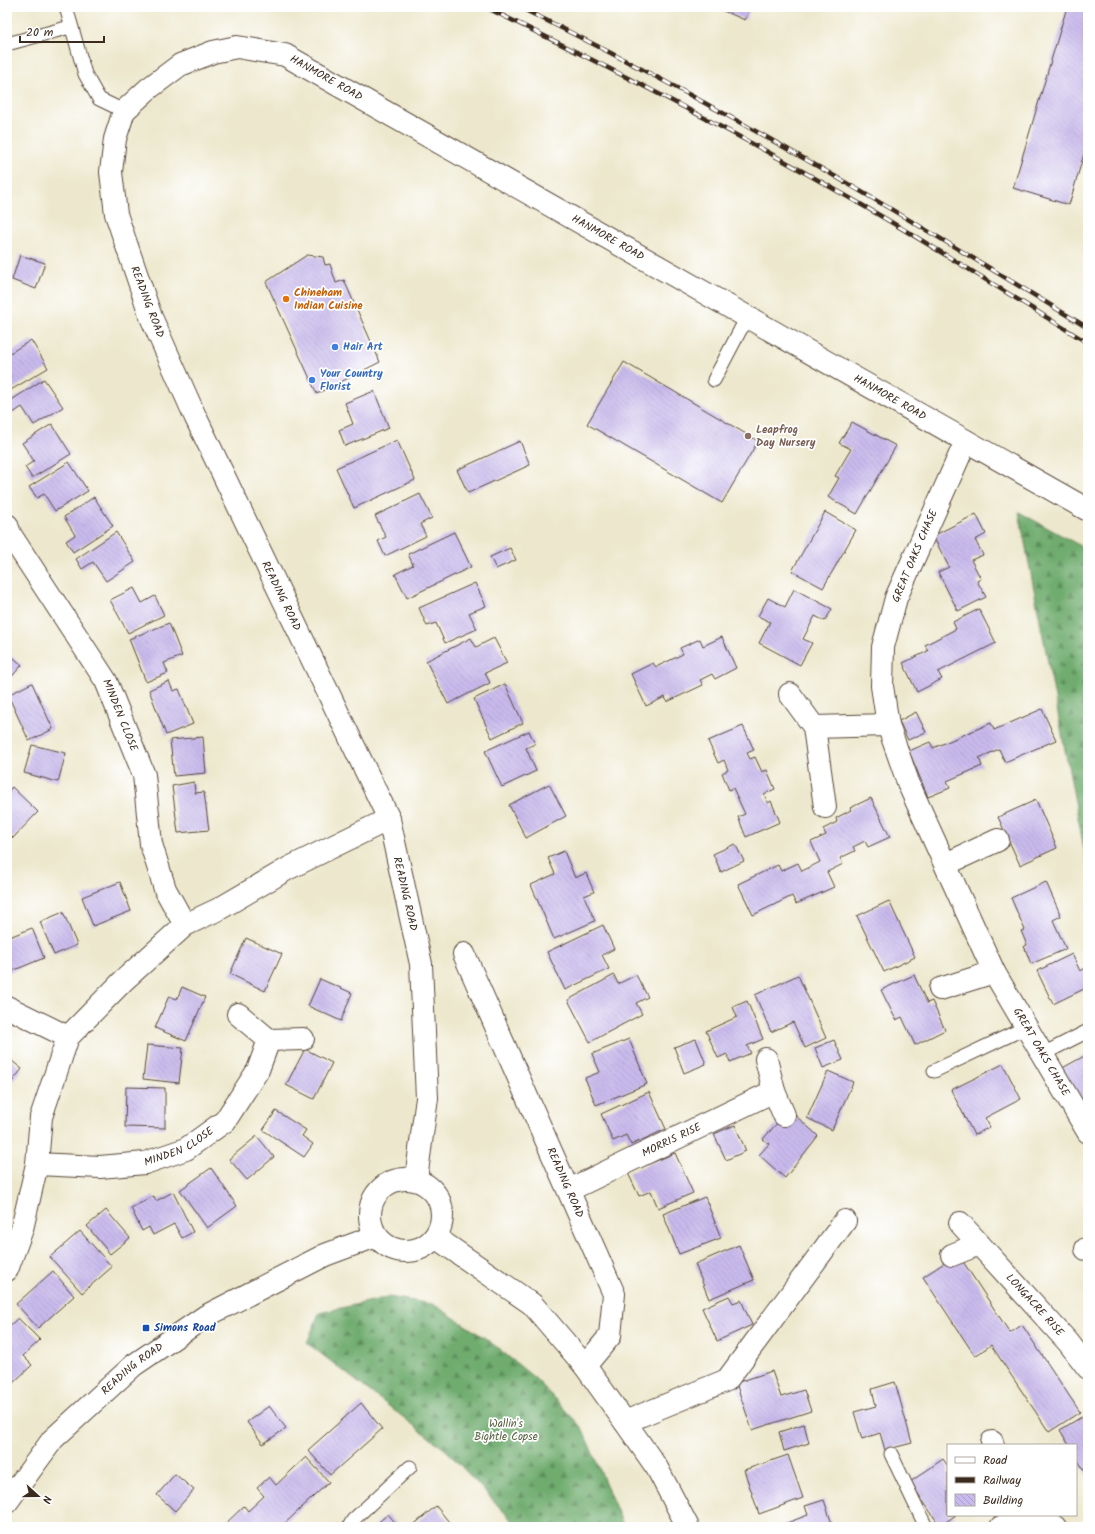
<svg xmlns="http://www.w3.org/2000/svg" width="1095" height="1534" viewBox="0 0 1095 1534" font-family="Kalam,sans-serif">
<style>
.forest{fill:url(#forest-firs);stroke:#556b46}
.building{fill:url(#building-back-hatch)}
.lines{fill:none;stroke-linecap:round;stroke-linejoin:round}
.lane-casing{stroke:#564638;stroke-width:15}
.street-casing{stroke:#564638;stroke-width:24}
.secondary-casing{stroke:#564638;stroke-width:24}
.lane{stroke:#fff;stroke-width:13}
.street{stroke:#fff;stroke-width:22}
.secondary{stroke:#fff;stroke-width:22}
.rail-casing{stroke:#3b2a1e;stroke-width:4.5}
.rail{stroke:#fff;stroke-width:3;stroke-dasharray:9;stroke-linecap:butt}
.food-dot{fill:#e8710a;stroke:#fff;stroke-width:1.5}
.shop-dot{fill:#3f7fe0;stroke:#fff;stroke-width:1.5}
.education-dot{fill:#8d6e63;stroke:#fff;stroke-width:1.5}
.transit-dot{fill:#1a4fb4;stroke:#fff;stroke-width:1.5}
.labels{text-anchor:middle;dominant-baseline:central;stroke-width:3.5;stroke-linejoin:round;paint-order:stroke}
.street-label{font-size:11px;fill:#3b2a1e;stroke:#fff}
.food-label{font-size:11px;font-weight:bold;fill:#c56008;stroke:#fff;text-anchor:start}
.shop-label{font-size:11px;font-weight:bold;fill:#366cbe;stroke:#fff;text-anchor:start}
.education-label{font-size:11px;font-weight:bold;fill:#785e54;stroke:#fff;text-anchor:start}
.transit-label{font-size:11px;font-weight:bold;fill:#164399;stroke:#fff;text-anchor:start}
.park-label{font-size:11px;fill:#576140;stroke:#fff}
</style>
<defs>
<pattern id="forest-firs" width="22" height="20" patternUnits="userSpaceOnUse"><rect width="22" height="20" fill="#6fac6e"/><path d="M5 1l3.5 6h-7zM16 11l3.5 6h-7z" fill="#5c8c5a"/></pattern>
<pattern id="building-back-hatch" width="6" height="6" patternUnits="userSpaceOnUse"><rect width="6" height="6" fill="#c8baec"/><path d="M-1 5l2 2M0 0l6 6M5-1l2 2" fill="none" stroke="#ada0ca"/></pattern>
</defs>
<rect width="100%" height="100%" fill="#fff"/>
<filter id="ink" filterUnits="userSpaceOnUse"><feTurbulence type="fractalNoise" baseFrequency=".025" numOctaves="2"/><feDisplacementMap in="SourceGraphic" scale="8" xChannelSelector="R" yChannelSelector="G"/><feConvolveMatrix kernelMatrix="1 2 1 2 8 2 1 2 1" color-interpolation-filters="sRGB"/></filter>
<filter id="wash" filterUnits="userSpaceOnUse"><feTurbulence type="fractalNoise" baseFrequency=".012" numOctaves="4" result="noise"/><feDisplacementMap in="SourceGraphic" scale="16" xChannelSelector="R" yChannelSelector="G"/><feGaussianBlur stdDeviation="0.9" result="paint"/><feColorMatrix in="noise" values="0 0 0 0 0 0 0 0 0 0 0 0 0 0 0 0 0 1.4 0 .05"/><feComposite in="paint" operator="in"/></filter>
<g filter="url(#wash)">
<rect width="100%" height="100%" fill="#ede8cd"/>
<path class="forest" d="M1019,512l69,38v319z
M389,1297l44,7 55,36 49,40 45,48 42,99h-106l-71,-76 -140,-108 12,-30z"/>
<g id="blocks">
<path class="building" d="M714,7h37l-6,13z
M1067,7h21v133l-19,65 -56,-17z
M20,255l25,8 -9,26 -24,-9z
M307,255l16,2 2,8 5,-1 6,19 8,-3 36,82 -63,32 -51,-112z
M31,340l17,28 -39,23 -2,-4v-8l4,-2 -4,-6v-16z
M624,362l134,79 -36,62 -135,-79z
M44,379l19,28 -29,18 -12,-18 -9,6 -6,-10z
M374,391l15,37 -44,18 -6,-16 14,-6 -8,-21z
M852,422l44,24 -39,68 -29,-17 11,-19 -4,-2 16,-27 -12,-6z
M52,424l19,30 -39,24 -7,-11 9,-6 -12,-18z
M397,440l18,40 -61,28 -18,-40z
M520,441l10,24 -62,28 -11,-23z
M69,462l19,29 -33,20 -11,-17 -7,4 -8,-11z
M420,494l12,24 -12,6 6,12 -41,20 -7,-15 8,-4 -11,-21z
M94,497l19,29 -40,26 -7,-11 9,-6 -11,-18z
M825,512l31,18 -33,58 -31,-17z
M976,514l10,20 -11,6 8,15 -12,5 10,19 -4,2 9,16 -28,14 -20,-39 11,-5 -16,-31z
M116,532l19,30 -29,19 -13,-19 -11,7 -6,-10z
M454,532l17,35 -64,31 -12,-24 18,-9 -5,-11z
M510,548l6,12 -20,9 -6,-12z
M475,583l11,23 -17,7 8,16 -32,14 -9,-20 -9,3 -8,-18z
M134,588l8,15 13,-7 9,19 -36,18 -18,-33z
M794,589l38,20 -7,12 -10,-5 -12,23 9,4 -12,22 -41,-22 11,-21 -12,-6 10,-18 17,9z
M979,609l17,34 -58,29 4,7 -25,13 -14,-29 25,-12 -3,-6 31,-16 -3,-7z
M169,623l13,33 -18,7 4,10 -22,9 -17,-43z
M722,637l14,31 -21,11 -3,-5 -12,6 3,5 -36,17 -2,-5 -19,9 -15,-32 22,-11 3,4 27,-13 -3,-6 20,-9 3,7z
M471,638l5,9 18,-9 13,25 -22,10 5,10 -42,21 -22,-43z
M7,652l15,13 -15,17z
M169,681l4,10 6,-2 14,35 -27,11 -17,-45z
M32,683l21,46 -24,12 -21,-46z
M505,684l18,39 -31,15 -18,-39z
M1042,709l14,31 -51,22 -6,-13 -20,9 3,8 -35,15 3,7 -22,9 -19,-46 21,-9 3,6 58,-25 3,7z
M916,712l10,20 -18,8 -9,-19z
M743,726l11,24 -7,3 3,6 5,-2 7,15 5,-2 8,19 -11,5 4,9 3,-2 9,21 -34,15 -8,-20 7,-3 -12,-26 -4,2 -7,-17 6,-3 -4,-10 -6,3 -10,-22z
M529,731l6,13 -9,4 10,23 -34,16 -17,-36z
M203,737l3,36 -32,3 -4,-36z
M32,745l34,8 -8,29 -34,-9z
M194,782l1,11 9,-1 5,38 -31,3 -6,-47z
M549,784l17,32 -40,22 -17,-33z
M12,787l26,25 -25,26 -6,-6v-39z
M871,798l19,39 -22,10 -3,-6 -12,6 2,4 -15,7 3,6 -16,8 7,15 -38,17 -4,-8 -39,19 -15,-31 40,-19 3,6 17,-8 4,8 18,-9 -9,-20 15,-7 -3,-6 14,-7 -1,-4 15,-8 -1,-2z
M1036,800l21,48 -37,17 -22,-48z
M735,844l9,17 -23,11 -8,-18z
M564,851l11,27 11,-5 8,19 -10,4 11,25 -41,18 -23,-54 24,-11 -7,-16z
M120,882l11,29 -38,15 -11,-29z
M1046,882l15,34 -8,4 13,29 -35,15 -7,-18 3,-1 -6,-14 4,-1 -14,-32z
M889,901l26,56 -31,15 -27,-56z
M63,912l14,33 -23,10 -14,-33z
M603,925l11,24 -12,6 7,14 -44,21 -18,-38z
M32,928l12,30 -37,15v-35z
M246,938l36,16 -17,37 -35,-17z
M1072,954l8,17 8,-4v20l-35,17 -16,-33z
M614,975l4,9 18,-9 12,22 -12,6 6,11 -52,28 -22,-42z
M798,975l28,63 -21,10 -12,-26 -22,10 -16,-37z
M914,975l13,28 5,-2 13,29 -30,15 -13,-28 -6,3 -15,-30z
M320,979l32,14 -11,28 -33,-15z
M182,987l23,10 -19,44 -31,-13 14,-32 8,3z
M747,1001l16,38 -16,7 4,7 -21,9 -3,-8 -9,4 -12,-27 31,-14 -4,-10z
M629,1039l18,45 -51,21 -11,-27 15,-6 -8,-18z
M696,1039l10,25 -22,9 -10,-26z
M834,1040l9,20 -20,8 -8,-20z
M147,1045l36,3 -4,35 -36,-4z
M305,1049l27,14 -18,36 -28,-14z
M1088,1054v42l-15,8 -16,-33z
M7,1057l15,12 -15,19z
M1003,1064l18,35 -36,19 5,9 -16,8 -23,-45z
M828,1071l25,11 -21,48 -25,-12z
M126,1087l39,1v40l-40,-1z
M649,1092l17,37 -35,16 -5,-10 -13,6 -12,-27z
M276,1111l30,19 -4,6 11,8 -9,13 -41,-27z
M796,1116l22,20 -33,42 -26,-23 10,-11 -6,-5 17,-19 7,6z
M735,1125l11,26 -20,9 -12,-26z
M257,1136l17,21 -27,23 -18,-21z
M675,1153l18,40 -35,15 -7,-17 -12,5 -11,-23z
M211,1168l26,38 -30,22 -27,-38z
M173,1192l20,40 -11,6 -8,-14 -21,11 -4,-8 -7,4 -11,-23 23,-12 2,5z
M705,1197l16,41 -42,16 -16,-40z
M106,1210l24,28 -20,16 -23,-28z
M80,1231l32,36 -30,26 -32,-36z
M739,1245l15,35 -45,19 -14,-35z
M958,1254l52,79 12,-8 58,87 -31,20 -58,-87 -16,11 -52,-79z
M53,1271l21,25 -36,32 -22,-24z
M729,1296l4,7 8,-3 11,25 -35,16 -15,-33z
M18,1318l22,22 -17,16 9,9 -19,18 -6,-6v-49z
M772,1371l9,26 23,-7 7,21 -59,19 -16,-47z
M895,1382l17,61 -27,7 -5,-17 -18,6 -8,-27 22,-6 -4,-17z
M361,1403l21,26 -52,46 -22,-25z
M269,1406l17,22 -23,16 -16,-22z
M1088,1413v64l-12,-20v-12h-7l-9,-15z
M804,1424l5,19 -25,8 -5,-19z
M788,1455l15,43 -44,16 -15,-44z
M306,1457l23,25 -48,45h-59l22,-21 4,5 16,-15 -7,-8 12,-11 7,8z
M943,1459l5,7v49h8l-16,11 -30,-44z
M175,1474l19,16 -19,21 -18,-16z
M824,1500l9,27h-57l32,-12 -3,-9z
M436,1506l17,21h-42z
M388,1514l11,13h-26z"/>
</g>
</g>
<g filter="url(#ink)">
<use href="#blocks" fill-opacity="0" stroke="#564638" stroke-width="1"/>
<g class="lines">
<defs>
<path id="lane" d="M66,7l19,67 14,25 25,12
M7,44l63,-17
M714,380l33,-63
M1043,1054l45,-23
M934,1071l93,-44
M891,1454l35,73
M349,1527l4,-7 57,-53"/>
<g id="street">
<path id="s1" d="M966,441l-70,157 -13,49 -1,39 6,39 21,60 85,187 94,160"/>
<path id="s2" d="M7,525l3,9 96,147 38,94 7,69 14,45 20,36"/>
<path d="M790,694l24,33 11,80"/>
<path d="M814,727l74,-2"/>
<path d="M946,864l52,-24"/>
<path id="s3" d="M464,954l150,340 -4,42 -25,30"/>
<path d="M940,989l54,-17"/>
<path d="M7,1007l61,30"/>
<path d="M238,1014l31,26 34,-1"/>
<path d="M766,1059l8,32 10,24"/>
<path id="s4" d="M37,1164l63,3 45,-4 41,-14 39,-28 33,-51 11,-30"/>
<path id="s5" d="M569,1190l205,-99"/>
<path id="s6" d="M960,1223l108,119 20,26"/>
<path d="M435,1237l97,67 53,62 40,56 32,46 31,59"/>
<path d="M1086,1249h2"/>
<path d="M952,1255l27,-11"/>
<path d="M7,1270l15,-41 15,-65 4,-47 27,-80 56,-57 61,-55 34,-16 70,-41 100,-49"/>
<path d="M625,1422l102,-42 118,-159"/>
<path d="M992,1442l1,3"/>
<path d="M1042,1515l13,12"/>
<path d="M1001,1527l32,-12"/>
</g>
<g id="secondary">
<circle cx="406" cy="1215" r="36"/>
<path id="s7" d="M416,1179l11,-81 -6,-134 -32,-145 -194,-403 -44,-99 -35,-103 -5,-42 4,-33 9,-28 24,-22 32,-24 33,-13 24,-5 48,8 803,455"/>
<path id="s8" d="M7,1502l46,-63 81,-74 72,-49 119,-61 51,-19"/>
</g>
</defs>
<use href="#lane" class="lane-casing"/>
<use href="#street" class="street-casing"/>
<use href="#secondary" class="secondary-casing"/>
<use href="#lane" class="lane"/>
<use href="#street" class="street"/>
<use href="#secondary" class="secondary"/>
<defs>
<path id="rail" d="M485,7c123,59 244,122 363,190 81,46 160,97 240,146
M519,7c196,95 383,207 569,321"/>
</defs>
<use href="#rail" class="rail-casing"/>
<use href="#rail" class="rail"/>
</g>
</g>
<circle class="food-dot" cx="286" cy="299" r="4"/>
<g class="shop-dot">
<circle cx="335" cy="347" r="4"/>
<circle cx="312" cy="380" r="4"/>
</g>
<circle class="education-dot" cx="748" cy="436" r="4"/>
<rect class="transit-dot" x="142" y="1324" width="8" height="8" rx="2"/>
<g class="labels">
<g class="street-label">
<text stroke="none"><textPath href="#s7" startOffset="1362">HANMORE ROAD</textPath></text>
<text stroke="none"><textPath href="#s7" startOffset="1686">HANMORE ROAD</textPath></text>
<text transform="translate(147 302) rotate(69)">READING ROAD</text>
<text stroke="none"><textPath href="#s7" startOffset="2010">HANMORE ROAD</textPath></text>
<text transform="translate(915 556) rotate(-67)">GREAT OAKS CHASE</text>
<text transform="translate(281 596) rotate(64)">READING ROAD</text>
<text stroke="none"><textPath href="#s2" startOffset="222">MINDEN CLOSE</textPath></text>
<text transform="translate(405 894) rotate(77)">READING ROAD</text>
<text stroke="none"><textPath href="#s1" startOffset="663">GREAT OAKS CHASE</textPath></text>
<text stroke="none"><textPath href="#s5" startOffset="114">MORRIS RISE</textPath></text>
<text stroke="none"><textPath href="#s4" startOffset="146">MINDEN CLOSE</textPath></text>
<text stroke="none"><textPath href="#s3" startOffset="250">READING ROAD</textPath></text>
<text stroke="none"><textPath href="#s6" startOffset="111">LONGACRE RISE</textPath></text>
<text stroke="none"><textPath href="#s8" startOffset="184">READING ROAD</textPath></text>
</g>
<g class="food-label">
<text x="294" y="293">Chineham<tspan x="294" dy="13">Indian Cuisine</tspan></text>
</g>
<g class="shop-label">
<text x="343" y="347">Hair Art</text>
<text x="320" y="374">Your Country<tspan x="320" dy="13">Florist</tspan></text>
</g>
<g class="education-label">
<text x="756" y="430">Leapfrog<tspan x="756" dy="13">Day Nursery</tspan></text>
</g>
<g class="transit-label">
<text x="154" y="1328">Simons Road</text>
</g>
<g class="park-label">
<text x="506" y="1424">Wallin's<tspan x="506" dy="13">Bightle Copse</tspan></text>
</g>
</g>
<rect width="1095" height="1534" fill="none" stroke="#fff" stroke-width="24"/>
<rect x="947" y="1444" width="130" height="72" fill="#ffffff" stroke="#b1aaa5"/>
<rect x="955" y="1457" width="20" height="6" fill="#ffffff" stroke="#b1aaa5"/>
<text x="983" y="1464" font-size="12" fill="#3b2a1e">Road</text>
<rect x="955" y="1477" width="20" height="6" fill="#3b2a1e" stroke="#b1aaa5"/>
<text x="983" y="1484" font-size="12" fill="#3b2a1e">Railway</text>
<rect x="955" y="1494" width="20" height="12" fill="url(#building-back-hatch)" stroke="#b1aaa5"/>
<text x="983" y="1504" font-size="12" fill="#3b2a1e">Building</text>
<g transform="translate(38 1496) rotate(111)" stroke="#ffffff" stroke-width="3" paint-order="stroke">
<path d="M0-3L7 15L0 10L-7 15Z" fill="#3b2a1e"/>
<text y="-6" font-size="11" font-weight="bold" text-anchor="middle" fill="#3b2a1e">N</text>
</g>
<path d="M20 36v6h84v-6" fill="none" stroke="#3b2a1e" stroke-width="2"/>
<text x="26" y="36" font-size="12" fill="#3b2a1e" stroke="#ffffff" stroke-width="3" paint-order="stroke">20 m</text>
</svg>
